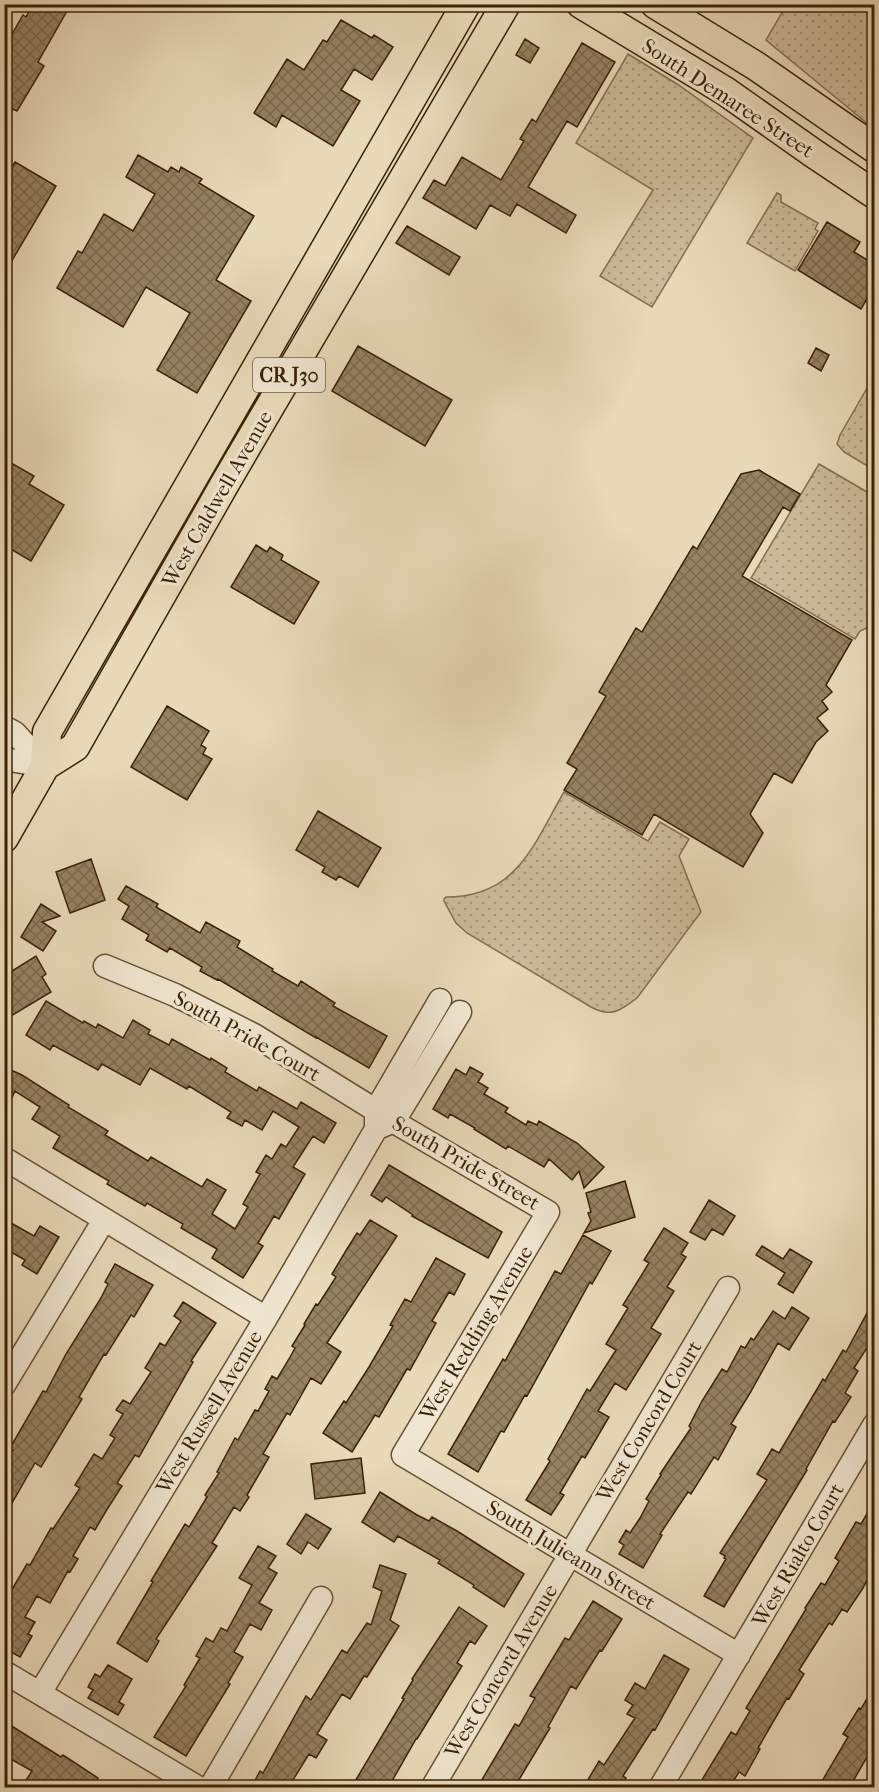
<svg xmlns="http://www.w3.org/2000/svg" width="879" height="1792" viewBox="0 0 879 1792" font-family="'IM FELL French Canon',serif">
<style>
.grass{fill:url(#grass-dots);stroke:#836e50;stroke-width:1.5}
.building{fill:url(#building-cross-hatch);stroke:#3b2206;stroke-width:1.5}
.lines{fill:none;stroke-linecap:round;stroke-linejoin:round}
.minor-casing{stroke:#665032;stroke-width:25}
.major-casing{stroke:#3b2206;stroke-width:31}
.minor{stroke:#f0e6d1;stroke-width:22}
.major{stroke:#e8d9b8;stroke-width:28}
.labels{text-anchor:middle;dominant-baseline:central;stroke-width:6;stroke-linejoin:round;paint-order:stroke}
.shield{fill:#f0e6d1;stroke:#715d43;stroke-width:1.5}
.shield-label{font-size:20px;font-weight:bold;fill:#3b2206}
.street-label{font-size:21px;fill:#3b2206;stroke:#f0e6d1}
</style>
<defs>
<pattern id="grass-dots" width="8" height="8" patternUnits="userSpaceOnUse" patternTransform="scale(1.5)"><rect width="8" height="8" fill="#cbba9a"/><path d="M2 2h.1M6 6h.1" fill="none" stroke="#a6977c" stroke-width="1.8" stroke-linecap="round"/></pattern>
<pattern id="building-cross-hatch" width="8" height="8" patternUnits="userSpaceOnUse" patternTransform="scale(1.5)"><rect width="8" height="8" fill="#958163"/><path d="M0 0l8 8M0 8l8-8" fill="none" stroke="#7b6950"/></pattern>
</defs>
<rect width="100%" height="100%" fill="#e8d9b8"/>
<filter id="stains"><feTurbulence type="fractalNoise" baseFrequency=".00333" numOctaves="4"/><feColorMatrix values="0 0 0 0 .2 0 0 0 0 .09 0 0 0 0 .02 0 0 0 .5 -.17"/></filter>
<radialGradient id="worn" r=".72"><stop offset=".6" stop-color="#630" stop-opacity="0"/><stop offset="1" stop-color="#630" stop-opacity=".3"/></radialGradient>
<path class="grass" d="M787,4l87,1v124l-108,-89z
M628,54l49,30 76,54 -101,169 -52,-31 53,-86 -77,-47z
M777,193l4,2v7l37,21 -3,6 3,2 -23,40 -48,-28z
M874,376v94l-30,-18 -7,-8 3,-9z
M819,464l55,32v129l-14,6 -5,8 -104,-61z
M564,792l84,49 12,-19 29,17 -10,17 22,56 -64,86c-17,13 -26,20 -46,9l-124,-74 -11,-10 -12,-22v-2l2,-2c71,0 87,-52 118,-105z"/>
<path class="building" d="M33,4h38l-33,58 6,4 -27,45 -4,-2 -9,15v-76l19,-33 3,2z
M341,20l31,18 2,-3 19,12 -21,33 -18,-11 -13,21 19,11 -27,45 -51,-31 -6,12 -22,-14 33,-54 17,11 19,-30 4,2z
M525,39l14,9 -9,15 -14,-8z
M582,43l33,19 -38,65 -10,-6 -39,66 48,28 -10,18 -49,-29 -7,12 -20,-11 -14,24 -53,-31 11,-18 11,6 17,-29 39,23 23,-39 -4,-2 12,-20 4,3z
M138,155l30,17 3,-5 8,5 2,-5 21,12 -3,4 55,33 -38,64 35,21 -54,92 -40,-23 33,-57 -44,-26 -23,40 -66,-39 21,-37 4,2 22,-39 29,17 22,-37 -29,-17z
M15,162l41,24 -52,88v-94z
M827,222l33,20 -6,10 20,12v23l-13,22 -63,-39z
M407,226l53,31 -11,18 -53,-32z
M358,346l94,54 -27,46 -93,-55z
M816,348l13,7 -8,16 -13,-8z
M4,459l30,17 -5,8 35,21 -33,56 -27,-16z
M759,470l41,24 -10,17 -7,-4 -41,69 110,64 -26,45 6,7 -10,9 6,8 -11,9 11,13 -12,11 -24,41 -18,-10 -24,41 13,19 -20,34 -89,-53 -12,21 -78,-45 13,-21 -10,-6 39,-67 -7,-4 37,-64 6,4 51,-86 4,3 44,-75z
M256,545l11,7 3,-5 13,8 -2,5 38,22 -25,42 -63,-37z
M167,706l42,25 -8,14 5,3 -3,6 9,5 -25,41 -56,-33z
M318,811l63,37 -23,39 -19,-11 -3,4 -14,-8 3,-5 -29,-17z
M91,859l14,41 -35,13 -14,-41z
M126,886l32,18 -2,3 44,26 6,-11 34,19 -3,6 36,22 -1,2 26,15 3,-5 34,22 -2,3 54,30 -18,32 -53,-31v1l-98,-59 -1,1 -17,-9 2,-4 -32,-19 -3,4 -21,-12 3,-5 -27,-16 7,-13 -11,-7z
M41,904l19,12 -18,6 14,9 -13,20 -22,-14z
M36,956l10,18 -4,3 9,15 -40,24 -7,-11v-29z
M46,1001l37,22 1,-2 12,7 2,-4 25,14 10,-18 17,10 -2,4 21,11 3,-6 38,21 1,-2 16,10 -2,4 32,19 2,-4 38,22 4,-7 35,21 -12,20 -11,-7 -20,31 12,7 -26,45 -5,-3 -16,27 5,3 -20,32 -31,-20 5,-9 -36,-21 2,-4 -36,-21 -2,3 -38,-22 2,-3 -56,-33 7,-12 -28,-17 8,-12 -25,-16 -11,24v-48l18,8 47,30 -1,2 40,24 -3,4 43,26 3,-4 51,30 5,-8 19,11 -14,24 23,15 13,-22 -5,-3 17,-30 -4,-2 10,-17 6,4 9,-15 5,3 13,-20 -26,-16 -11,19 -17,-10 -3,6 -15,-8 4,-6 -42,-26 -2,3 -37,-21 -10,17 -38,-21 -4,6 -45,-25 -3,5 -24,-15z
M470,1067l13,7 -5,8 10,6 -4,6 24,14 -3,4 21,13 2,-4 9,4 2,-4 38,22 27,24 -20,21 -5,-17 -7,9 -23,-21 -5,8 -36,-21 -2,3 -32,-20 1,-1 -25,-14 -2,4 -15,-9 23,-40 10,6z
M389,1165l113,67 -14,26 -76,-42 1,-1 -27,-18 -4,5 -11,-7z
M625,1181l10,36 -51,16 7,-12 -3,-8 3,-1 -5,-19z
M709,1200l26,16 -12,19 -11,-6 -7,11 -15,-8z
M4,1219l30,17 6,-10 19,11 -22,37 -15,-9 3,-5 -21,-12z
M370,1220l27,16 -70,107 14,9 -20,32 -10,-6 -21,37 -3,-2 -24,41 6,3 -22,38 2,2 -9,14 -6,-4 -22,36 5,3 -61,93 3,2 -12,21 -30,-19 36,-61 -2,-1 34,-57 4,3 18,-30 -2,-2 14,-22 -2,-1 18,-34 3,2 17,-30 3,1 11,-20 -4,-2 7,-13 5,3 12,-20 6,-11 -3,-2 13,-21 -1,-1 12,-20 2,1 18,-28 -4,-3 15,-25 10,-16 3,2z
M664,1228l24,15 -7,11 5,3 -19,30 7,4 -23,37 10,6 -35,56 -11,-7 -17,28 11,6 -24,41 -3,-2 -22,37 4,2 -13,20 -25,-15 24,-39 -2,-2 39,-70 3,2 26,-41 -10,-6 22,-36 -5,-3 26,-42 -5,-3z
M583,1235l28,16 -19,33 -2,-2 -63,114 -2,-1 -21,37 -3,-1 -23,41 -30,-18 55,-95 2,2 50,-90 6,3z
M762,1246l21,13 7,-10 22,13 -19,31 -15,-9 7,-11 -29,-18z
M436,1258l29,16 -11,21 -5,-3 -17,29 4,2 -26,47 -3,-1 -28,48 -4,-2 -23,37 -29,-19 21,-32 2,2 23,-36 24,-41 -3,-1 15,-26 6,3z
M115,1264l38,21 -19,32 -3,-2 -25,40 -2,-1 -25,43 3,2 -41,68 -6,-4 -31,54v-53l9,-14 -3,-2 33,-57 3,1 20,-38 35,-56 7,-14 -3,-2z
M874,1300v46l-4,-3 -16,25 4,3 -13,22 6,4 -16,25 -2,-1 -27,48 1,1 -83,137 -20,-11 22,-37 -2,-1 1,-2 -5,-3 47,-73 -10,-6 15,-25 7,4 44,-74 2,2 18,-31 3,2z
M183,1302l33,21 -25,38 2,1 -54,95 -4,-2 -18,28 5,3 -16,25 -11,19 -5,-3 -17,29 5,3 -8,13 -2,-1 -18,32 -13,-7 -12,21 10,5 -7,12 4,2 -12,21 -16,-9v-45l23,-39 3,1 21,-37 2,1 27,-41 -5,-3 19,-31 8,5 13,-21 -5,-3 13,-21 -7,-4 7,-10 7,4 14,-21 7,-11 -6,-4 15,-25 5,3 16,-25 -7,-5z
M792,1307l17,11 -20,32 -11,-7 -28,50 -19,31 5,3 -18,33 -4,-3 -23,37 -3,-2 -28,42 2,1 -19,33 -24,-14 5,-9 -5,-3 7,-12 4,3 10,-15 9,-17 -3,-2 15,-24 -1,-1 31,-46 -2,-2 13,-25 20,-32 5,3 14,-26 4,2 6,-10 3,2 19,-29 12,8z
M361,1458l4,35 -50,6 -4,-35z
M380,1492l37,23 12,6 3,-4 25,14 67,43 -20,33 -31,-20 1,-2 -36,-22 2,-3 -42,-24 -4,6 -32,-20z
M874,1502v65l-11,21 -16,24 -5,-3 -10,16 -3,-2 -30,47 5,4 -15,25 -2,-1 -29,50 2,1 -15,27 -6,-4 -10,16h-32l34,-56 5,3 14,-24 -4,-3 60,-99 -1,-1 16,-25 4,2 14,-24 -4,-3 21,-36 5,2z
M306,1514l25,15 -13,20 -10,-7 -7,12 -14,-10z
M258,1546l18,10 -8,12 9,5 -18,30 13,7 -11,20 -11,-6 -16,28 9,5 -15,26 2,1 -44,72 -32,-19 32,-51 -2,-1 16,-27 -4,-2 10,-18 7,4 8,-14 6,3 25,-46 -13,-7z
M380,1565l26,9 -16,46 9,6 -32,51 -3,-1 -14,23 -8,-5 -25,40 10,6 -11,18 -7,-4 -21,34h-37l9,-17 3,2 43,-77 5,4 31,-50 5,3 20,-30 4,2 11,-34 -9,-4z
M593,1601l29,18 -20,32 -2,-1 -24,39 -5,-3 -23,41 2,1 -36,60h-37l38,-64 4,2 16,-28 -5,-2 35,-58 4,2z
M459,1607l28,19 -12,18 -5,-3 -13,22 5,3 -45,73h-1l-28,49h-37l53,-89 -2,-1 11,-18 -1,-1z
M664,1655l25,14 -34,61 -2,-1 -30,47 3,2 -6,10h-37l16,-27 5,4 31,-47 -8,-4 6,-9 -8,-5 10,-17 10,6z
M108,1665l24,14 -13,23 5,3 -6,10 -30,-17 5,-8 -5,-3 7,-13 5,3z
M874,1686v59l-25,43h-31l30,-51 -5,-3 16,-26 2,1z
M10,1725l51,32 2,-2 35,23 -5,10h-60l-8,-6 7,-11 -28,-16v-22z"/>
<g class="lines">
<defs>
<path id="minor" d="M4,727l11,6 30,33
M4,759l41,7
M105,966l70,29 79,40 147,91 147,86 -145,243 336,200
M380,1127l14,-6 66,-109
M5,1159l261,159
M4,1385l100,-165
M4,1672l195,116
M40,1693l226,-375 110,-189v-19l64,-110
M210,1788l111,-190
M432,1788l296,-500
M660,1788l214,-363"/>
<path id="major" d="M581,4l144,87 88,62 61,41
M655,4l101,62 118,82
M45,766l30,-19 152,-267 279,-476
M4,838l41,-72 2,-34 419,-728"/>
</defs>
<use href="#minor" class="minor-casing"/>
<use href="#major" class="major-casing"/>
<use href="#minor" class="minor"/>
<use href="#major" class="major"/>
</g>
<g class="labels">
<rect class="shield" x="253" y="358" width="72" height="34" rx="4.5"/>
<g class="shield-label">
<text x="289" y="375">CR J30</text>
</g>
<g class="street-label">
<text transform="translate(728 98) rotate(33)">South Demaree Street</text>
<text transform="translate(217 499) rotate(-60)">West Caldwell Avenue</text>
<text transform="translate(247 1036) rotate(29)">South Pride Court</text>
<text transform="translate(466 1163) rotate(30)">South Pride Street</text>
<text transform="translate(476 1333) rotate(-59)">West Redding Avenue</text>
<text transform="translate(209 1412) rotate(-59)">West Russell Avenue</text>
<text transform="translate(649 1421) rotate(-59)">West Concord Court</text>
<text transform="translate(571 1555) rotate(31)">South Julieann Street</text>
<text transform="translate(798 1555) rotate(-60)">West Rialto Court</text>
<text transform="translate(501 1671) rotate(-59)">West Concord Avenue</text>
</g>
</g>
<rect width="879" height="1792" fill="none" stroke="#e8d9b8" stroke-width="24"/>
<rect x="6" y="6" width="867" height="1780" fill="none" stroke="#3b2206" stroke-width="3"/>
<rect x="12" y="12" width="855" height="1768" fill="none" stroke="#3b2206" stroke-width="1.5"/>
<rect width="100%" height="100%" filter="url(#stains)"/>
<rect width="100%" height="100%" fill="url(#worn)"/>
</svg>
